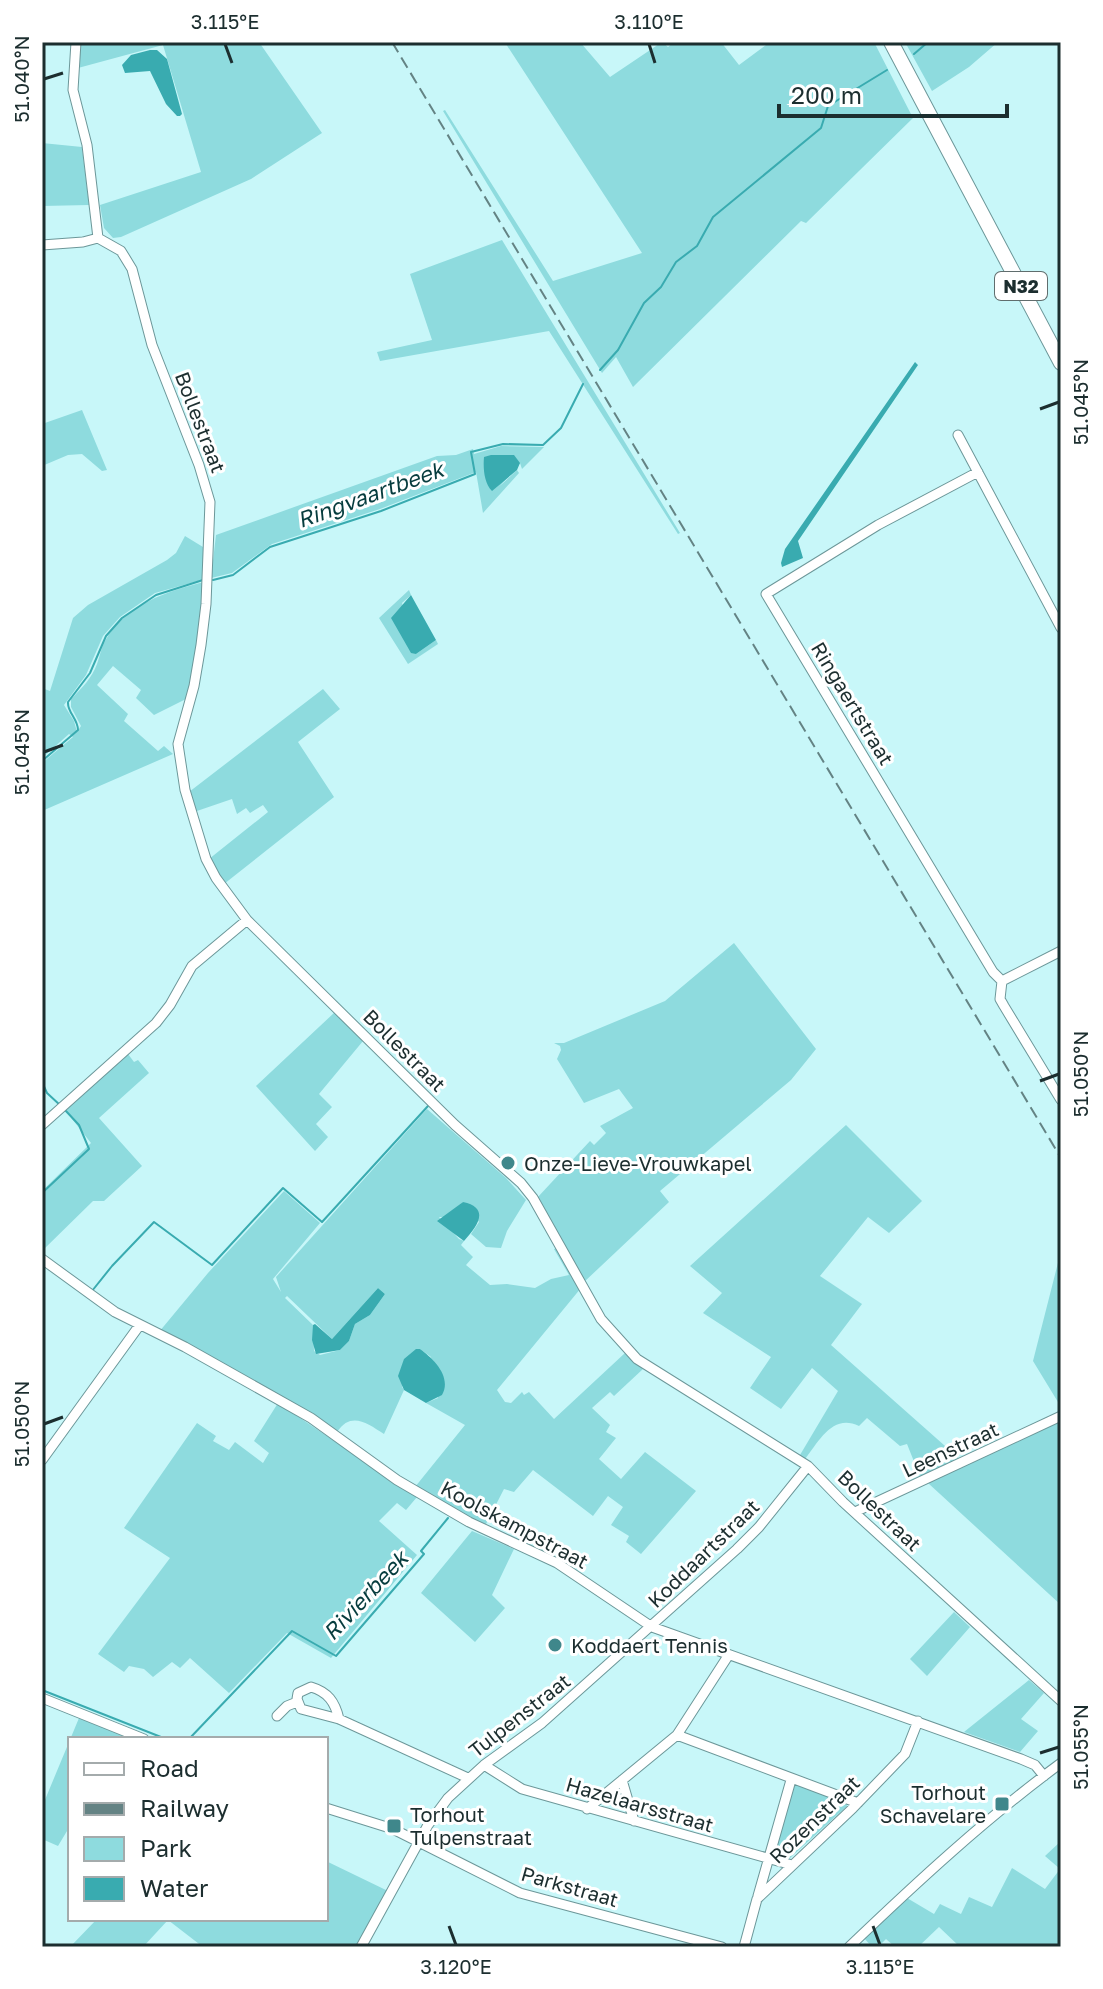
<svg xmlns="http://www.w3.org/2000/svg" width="1103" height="1989" viewBox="0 0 1103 1989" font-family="'Golos Text',sans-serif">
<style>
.green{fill:#8edbde;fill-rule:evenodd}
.water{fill:#39abb0}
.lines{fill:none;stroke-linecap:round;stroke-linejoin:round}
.stream{stroke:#39abb0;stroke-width:2}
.minor-casing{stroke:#6c9799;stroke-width:11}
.primary-casing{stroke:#6c9799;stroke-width:16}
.minor{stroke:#fff;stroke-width:9}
.primary{stroke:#fff;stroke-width:14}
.rail{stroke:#648384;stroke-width:2;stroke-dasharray:12 6;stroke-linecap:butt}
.ticks{fill:none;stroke:#1c2e2f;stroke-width:3}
.poi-dot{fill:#3f878b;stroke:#fff;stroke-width:3}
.labels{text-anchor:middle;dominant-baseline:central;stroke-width:6;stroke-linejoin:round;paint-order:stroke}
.shield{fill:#fff;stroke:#606d6d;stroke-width:2}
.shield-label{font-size:18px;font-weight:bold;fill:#1c2e2f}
.street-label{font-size:20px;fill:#1c2e2f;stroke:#fff}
.poi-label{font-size:20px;fill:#1c2e2f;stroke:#fff;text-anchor:start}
.water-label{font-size:22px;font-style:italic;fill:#063c3e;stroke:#fff}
.neatline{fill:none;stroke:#1c2e2f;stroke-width:3}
.ticks-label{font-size:20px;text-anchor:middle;fill:#1c2e2f}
</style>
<rect width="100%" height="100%" fill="#c8f7f9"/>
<path class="green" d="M80,42h179l63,91 -71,46 -130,58 -8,1 -9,-10 -4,-23 101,-33 -38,-127 -85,23z
M509,42h71l30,35 52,-35 6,5 6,-5h47l18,23 31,-23h104l39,76 -107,105 -5,-2 -168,166 -17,-30 -14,16 -159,-262 2,-1 108,171 89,-28 -136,-209z
M905,42h93l-29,25 -37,24z
M42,143l40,4 7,58 -47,1z
M502,240l178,293 -2,1 -129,-203 -169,30 -3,-9 55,-12 -22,-66z
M82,410l25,60 -5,1 -20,-17 -14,1 -26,11v-42z
M501,446l43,1 -22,22 -2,-6 -20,23 17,-16 2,3 -36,40 -7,-41 -96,37 -108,35 -40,29 -21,5 5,-43 221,-79 19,-1 17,-6 1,5z
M185,536l18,11 2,32 -50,14 -35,24 -17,19 -17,39 -22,30 10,16 3,11 4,-6 -10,-19v-8c11,-11 21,-21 26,-35 3,-8 4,-16 8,-23 20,-36 62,-50 99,-59l-4,55 -12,61 -34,17 -18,-17 5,-8 -28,-24 -16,19 31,29 -4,7 34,30 6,-5 9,8 -131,57v-48l31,-26 -4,-3 -27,24v-70l8,3 23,-73 15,-13 79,-45 9,-7z
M409,590l2,5 -9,8 14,51 20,-14 2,4 -30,20 -29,-46z
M323,689l17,20 -42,33 36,55 -110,87 -15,-25 59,-47 -5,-7 -13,8 -4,-5 -9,6 -5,-15 -38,13 -5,-20z
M734,943l82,106 -25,31 -131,111 9,11 -86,81 -46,-85 53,-57 4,4 12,-12 -6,-7 33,-18 -14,-19 -35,14 -27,-44 4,-9 -1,-4 -6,-3h10l101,-42z
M335,1012l28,29 -44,53 13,13 -16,17 12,13 -13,14 -59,-65z
M128,1054l6,8 4,-2 11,13 -50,45 43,48 -38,35h-11l-51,50v-60l49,-48 -26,-33z
M427,1109l79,69 20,22 -19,31 -6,17 -15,-1 -15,-13 8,-12 -16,-20 -18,15h-6l20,22 5,2 -3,4 12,12 -7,8 24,20 17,-1 28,4 16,-9 18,-4 -15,-26 3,-1 24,40 -84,102 8,12 6,1 11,-11 2,3 5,-3 25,27 71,-66 18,16 -29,27 -4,-4 -18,16 18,17 -4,7 10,6 -17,21 22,20 24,-27 51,39 -55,63 -15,-12 3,-6 -18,-11 12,-18 -15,-11 -15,20 -60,-46 -19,22 -10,-3 -19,37 -70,-39 50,-62 -39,-22 12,-5 -7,-41 -11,-8 -18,38 2,3 -20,44c-17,-11 -33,-23 -47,-2l-89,-55 -89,-45 49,-59 76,-82 36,32 -47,56 8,13 -5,-15zM378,1288l7,6 -15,21 -15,9 -6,17 -9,9 -20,5 -6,-4 -1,-26 -28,-27 2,-2 45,43z
M846,1125l76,76 -33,32 -21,-16 -48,59 42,28 -31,41 131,116 -41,18 -14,-35 -7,2 -33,-28 -8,8c-26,-13 -40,15 -54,33l-5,-4 38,-64 -26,-23 -31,41 -31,-21 21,-31 -68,-44 19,-20 -32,-27z
M1061,1251v156l-28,-46z
M278,1403l139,94 -11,13 -9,-7 -18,18 38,34 -86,103 -44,-25 -58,60 -39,-35 -10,10 -8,-6 -19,15 -9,-8 -15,-3 -5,6 -26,-18 72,-96 -46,-30 73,-105 19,13 -3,5 16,9 6,-8 28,21 6,-10 -15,-12z
M1061,1420v185l-133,-122z
M472,1531l42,18 -22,46 13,13 -30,34 -54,-49z
M954,1612l16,15 -43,49 -17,-17z
M1029,1680l15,13 -23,26 17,12 -18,21 -56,-20z
M79,1718l43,17 -2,4h-50v87l-12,20 -16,-7v-32z
M796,1785l50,18 1,3 -58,53 -15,-3 19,-68z
M1061,1841v106h-101l-21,-20 -21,20h-23l-9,-8 -8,8h-6l-8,-9 43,-40 27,16 6,-10 21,10 8,-17 23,10 20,-39 33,21 15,-20 -15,-13z
M326,1861l62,30 -32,56h-153l-35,-27 -25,27h-73l27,-28h229z"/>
<path class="water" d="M150,50h7l10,9 15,55 -2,2h-3l-11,-12 -16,-33 -25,2 -3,-8 9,-10z
M915,362l3,3 -120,176 5,17 -21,9 -1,-4 4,-14z
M491,455h23l6,8 -3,7 -25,21c-8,-8 -9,-23 -8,-34z
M411,595l25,45 -20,14 -5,-1 -20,-35z
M463,1202c28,6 14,25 1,39l-27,-20z
M378,1288l7,6 -15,21 -15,9 -6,17 -9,9 -24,4 -4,-14 1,-15 2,-1 17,15z
M416,1349h4c14,10 32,28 22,46l-16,8 -22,-13 -6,-14 6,-17z"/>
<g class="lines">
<path class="stream" d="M914,54l14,-12
M600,370l18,-20 26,-47 17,-16 15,-25 21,-16 16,-29 108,-89 7,-22 59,-36
M213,580l20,-5 37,-28 111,-36 94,-37 -4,-22 32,-8 40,1 18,-17 22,-44
M42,761l36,-31c0,-11 -11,-18 -10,-28l22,-29 16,-37 16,-18 34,-23 47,-15
M42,1082l5,11 14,13
M42,1193l47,-44 -10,-24 -14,-15
M92,1291l20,-25 42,-44 58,43 71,-77 39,34 106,-116
M42,1690l124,49
M189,1739l103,-108 44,25 88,-102 -3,-3 27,-33"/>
<defs>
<path id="minor" d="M76,42l-3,48 14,55 11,93
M98,238l23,13 11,18 20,76 47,120 11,37 -4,102 -5,41 -7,41 -16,58 7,46 21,69 10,19 31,42 208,205 66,58 12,15 68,121 36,40 171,107 35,36 218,199
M42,245l41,-3 15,-4
M958,435l103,193
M978,472l-100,53 -112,69 227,378 9,9
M1002,981l-2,18 4,7 57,94
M1002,981l59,-30
M42,1125l114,-102 14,-18 22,-39 55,-46
M42,1259l73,53 70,35 126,71 86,62 72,42 88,41 95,64 369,132 14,6 9,11
M42,1460l97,-134
M855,1512l206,-96
M42,1698l102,41
M277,1716l10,-10 10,-4
M339,1719c-4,-17 -11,-27 -28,-32l-13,6 -1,6 4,10 38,10 129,59
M677,1735l181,68
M484,1765l38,24 270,76
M622,1780l12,41
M326,1808l67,21 127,64 202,54
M587,1809l90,-74 51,-79
M758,1896l33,-116
M361,1947l67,-122 20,-27 36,-33 58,-42 195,-174 22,-22 49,-61
M744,1947l13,-48 96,-91 52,-54 13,-33
M849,1947c68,-65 136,-128 212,-184"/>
<path id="primary" d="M891,42l170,321"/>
</defs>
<use href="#minor" class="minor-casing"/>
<use href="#primary" class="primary-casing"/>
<use href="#minor" class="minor"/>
<use href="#primary" class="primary"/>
<path class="rail" d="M392,42l669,1116"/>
</g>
<path class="ticks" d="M225,44l7,19M649,44l6,19M44,79l19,-6M1040,409l19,-7M44,752l19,-7M1040,1081l19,-7M44,1424l19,-7M1040,1753l19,-6M449,1926l7,19M873,1926l7,19"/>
<g class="poi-dot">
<circle cx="508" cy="1163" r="8"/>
<circle cx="555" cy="1645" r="8"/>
<rect x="994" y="1796" width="16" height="16" rx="4"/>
<rect x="386" y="1818" width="16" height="16" rx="4"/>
</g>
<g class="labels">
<rect class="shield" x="995" y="272" width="52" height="28" rx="6"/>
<g class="shield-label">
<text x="1021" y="286">N32</text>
</g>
<g class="street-label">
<text transform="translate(201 422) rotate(69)">Bollestraat</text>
<text transform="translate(853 703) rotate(59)">Ringaertstraat</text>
<text transform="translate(405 1050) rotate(45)">Bollestraat</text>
<text transform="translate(950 1449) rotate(-25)">Leenstraat</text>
<text transform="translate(880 1510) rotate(44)">Bollestraat</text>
<text transform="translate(515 1524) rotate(28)">Koolskampstraat</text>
<text transform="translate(703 1553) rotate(-44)">Koddaartstraat</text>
<text transform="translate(519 1715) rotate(-38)">Tulpenstraat</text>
<text transform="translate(640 1804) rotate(16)">Hazelaarsstraat</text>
<text transform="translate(814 1819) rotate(-44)">Rozenstraat</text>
<text transform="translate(570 1886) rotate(16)">Parkstraat</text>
</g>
<g class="poi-label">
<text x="524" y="1163">Onze-Lieve-Vrouwkapel</text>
<text x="571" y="1645">Koddaert Tennis</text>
<text x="986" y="1792" text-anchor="end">Torhout<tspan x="986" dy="23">Schavelare</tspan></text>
<text x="410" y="1814">Torhout<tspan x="410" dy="23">Tulpenstraat</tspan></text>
</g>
<g class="water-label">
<text transform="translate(370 494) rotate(-20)">Ringvaartbeek</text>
<text transform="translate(365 1595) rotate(-47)">Rivierbeek</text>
</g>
</g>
<rect width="1103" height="1989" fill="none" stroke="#ffffff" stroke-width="88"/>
<rect x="68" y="1737" width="260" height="184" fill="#ffffff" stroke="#a4abac" stroke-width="2"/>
<rect x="84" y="1763" width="40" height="12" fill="#ffffff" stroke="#a4abac" stroke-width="2"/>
<text x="140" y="1777" font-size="24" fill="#1c2e2f">Road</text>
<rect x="84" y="1803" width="40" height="12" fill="#648384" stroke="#a4abac" stroke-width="2"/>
<text x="140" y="1817" font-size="24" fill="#1c2e2f">Railway</text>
<rect x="84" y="1837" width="40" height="24" fill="#8edbde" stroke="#a4abac" stroke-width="2"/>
<text x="140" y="1857" font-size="24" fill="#1c2e2f">Park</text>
<rect x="84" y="1877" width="40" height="24" fill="#39abb0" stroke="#a4abac" stroke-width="2"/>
<text x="140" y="1897" font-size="24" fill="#1c2e2f">Water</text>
<path d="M779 104v12h228v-12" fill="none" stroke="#1c2e2f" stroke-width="4"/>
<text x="791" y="104" font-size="24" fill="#1c2e2f" stroke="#ffffff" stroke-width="6" paint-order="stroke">200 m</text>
<rect x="44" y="44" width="1015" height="1901" class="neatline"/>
<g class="ticks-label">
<text x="225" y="29">3.115°E</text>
<text x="649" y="29">3.110°E</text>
<text transform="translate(22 79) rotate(-90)" y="7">51.040°N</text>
<text transform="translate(1081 402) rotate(-90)" y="7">51.045°N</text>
<text transform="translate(22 752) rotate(-90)" y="7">51.045°N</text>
<text transform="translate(1081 1074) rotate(-90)" y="7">51.050°N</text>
<text transform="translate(22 1424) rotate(-90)" y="7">51.050°N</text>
<text transform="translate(1081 1747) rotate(-90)" y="7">51.055°N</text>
<text x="456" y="1974">3.120°E</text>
<text x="880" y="1974">3.115°E</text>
</g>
</svg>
